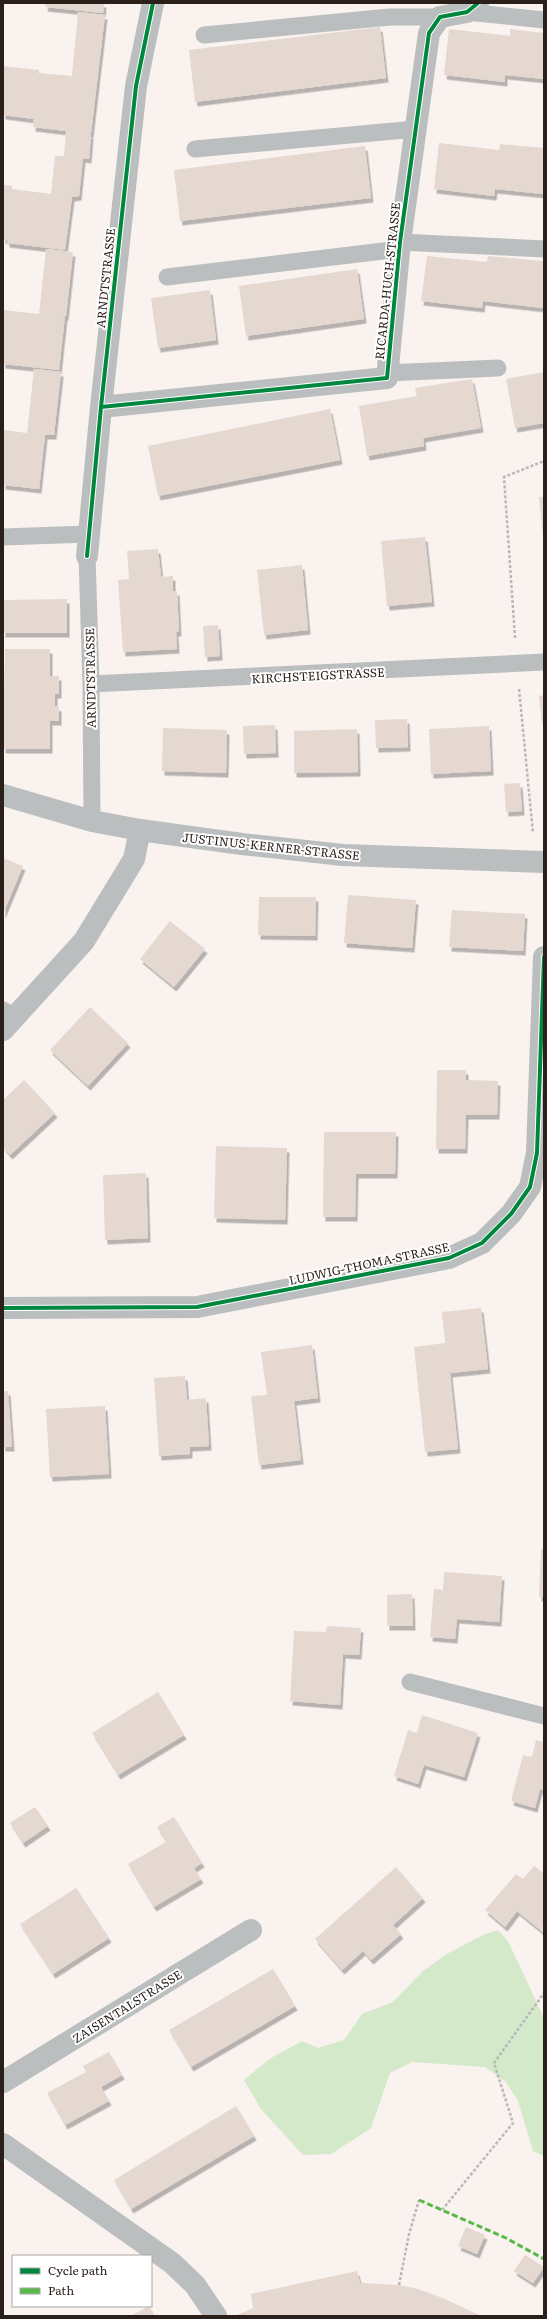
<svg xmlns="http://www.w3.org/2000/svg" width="547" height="2319" viewBox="0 0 547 2319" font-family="Literata,serif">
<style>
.green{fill:#d3e9ca}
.building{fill:#e4d8d1;filter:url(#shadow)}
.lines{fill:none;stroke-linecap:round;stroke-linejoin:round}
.path{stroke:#b8b8b8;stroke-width:2.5;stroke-dasharray:3 2;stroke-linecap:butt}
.service{stroke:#babebe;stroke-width:17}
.minor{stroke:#babebe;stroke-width:22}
.tertiary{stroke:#babebe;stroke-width:22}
.quiet{stroke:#58b947;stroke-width:3;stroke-dasharray:6 3;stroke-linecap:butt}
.cycleway-casing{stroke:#fff;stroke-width:6}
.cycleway{stroke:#00873e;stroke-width:4}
.labels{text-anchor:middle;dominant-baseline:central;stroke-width:4;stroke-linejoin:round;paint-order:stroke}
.street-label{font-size:12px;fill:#2b1f19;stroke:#fff}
</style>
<defs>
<filter id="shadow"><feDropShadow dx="2.5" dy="4.5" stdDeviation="0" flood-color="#0004"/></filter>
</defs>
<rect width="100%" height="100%" fill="#f9f2ee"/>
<path class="green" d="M498,1930l10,11 36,77v138l-11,-5 -15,-50 -12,-19 -21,-15 -73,-5 -22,11 -19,55 -40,26 -28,1 -42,-46 -17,-29 27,-22 31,-17 16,7 26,-8 18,-26 31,-12 29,-30 23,-17 38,-20z"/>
<path class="building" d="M46,3h58l-1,10 -58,-6z
M78,12l27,3 -14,118h-4l4,1 -2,25 -6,-1 -4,38 -7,1 -7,53 -58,-7v-3l-4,-1v-54l9,1v3l39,5 4,-38h9l2,-25 -33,-4 1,-8 -31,-4v-49l36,4v3l33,3z
M380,27l6,51 -191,24 -6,-52z
M449,29l61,7v-7l34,4v46l-39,-4v7l-61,-7z
M439,143l60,7 1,-6 44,4v46l-49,-5 -1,7 -60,-7z
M365,146l6,52 -191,23 -6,-51z
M46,249l27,3 -7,64 -13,-1 12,1 -6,54 -56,-6v-54l36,4z
M427,256l60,6 1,-6 56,5 -1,47 -60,-7 -1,7 -61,-7z
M357,269l7,50 -118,17 -7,-50z
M210,290l6,50 -58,8 -7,-50z
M34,369l27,3 -7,63h-9l-6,54 -36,-4v-55l24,3z
M544,372v51l-29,5 -9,-49z
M472,379l9,49 -58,10 1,8 -57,10 -8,-50 58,-10 -2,-8z
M330,409l10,51 -182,36 -10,-50z
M539,497h5v40h-1z
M425,537l7,65 -45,4 -6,-65z
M158,549l3,28 12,-1v15h4l2,41h-3l1,17 -54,3 -5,-72 11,-1 -2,-28z
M302,565l6,65 -44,5 -7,-65z
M67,599v34h-64v-33z
M218,625l2,31 -15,1 -2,-31z
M5,649h45v27h9v18h-4v12l4,1v14h-9v28h-47z
M544,695v28l-2,1 -3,-28z
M407,719l1,28 -32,1 -1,-28z
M275,725l1,28 -32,1 -1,-28z
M489,726l2,45 -60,3 -2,-45z
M163,728l64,2 -1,43 -64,-2z
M357,729l1,43 -64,1v-42z
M520,783l2,28 -16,1 -2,-28z
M3,858l20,8 -20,48z
M348,895l68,5 -4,48 -68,-5z
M259,897h57l-1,39 -57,-1z
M452,910l73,4 -2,37 -74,-4z
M170,921l35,28 -31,38 -34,-28z
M90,1007l38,36 -40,43 -38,-36z
M437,1070h29v10l32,1 -1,34h-31l-1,34h-29z
M24,1080l31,33 -45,42 -7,-8v-47z
M324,1132h72l-1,42h-39l-1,43h-32z
M216,1146l71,2 -2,72 -71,-2z
M146,1173l2,65 -43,2 -2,-65z
M481,1308l7,61 -38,4 8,76 -33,3 -11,-105 31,-4 -3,-31z
M312,1345l6,53 -24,3 7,59 -42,5 -8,-69 16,-1 -6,-43z
M185,1376l2,24 19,-2 3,48 -19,1v7l-31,2 -5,-78z
M3,1391h5l4,56h-9z
M105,1406l4,68 -59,3 -4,-68z
M541,1549h3v48h-5z
M444,1572l58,4 -3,46 -42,-3 -2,20 -25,-2 4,-48 9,1z
M412,1594l1,32h-26v-31z
M327,1626l34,2 -2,27 -16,-1 -3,51 -50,-4 4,-70 32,1z
M158,1692l26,43 -66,40 -26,-42z
M422,1715l56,18 -14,44 -40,-12 -6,19 -24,-8 14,-46 9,3z
M536,1740l8,2v48l-4,-1 -5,19 -24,-7 12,-46 9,2z
M35,1807l13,19 -25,17 -13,-20z
M174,1817l28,46 -8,5 7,11 -47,28 -26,-43 38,-22 -9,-15z
M534,1866l10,7v60l-27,-22 -12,16 -20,-17 31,-36 7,5z
M396,1867l27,31 -30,27 8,9 -30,26 -8,-9 -21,19 -27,-31z
M76,1888l33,50 -56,36 -33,-50z
M273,1969l22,37 -104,61 -22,-37z
M109,2052l13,23 -21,12 8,14 -44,24 -18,-32 39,-21 -3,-6z
M236,2106l18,30 -123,73 -17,-29z
M466,2227l19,8 -8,19 -19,-8z
M525,2255l19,12 -11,16 -19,-12z
M357,2271l3,12 39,2 19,4 27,10 36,17h-246l18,-8 -2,-14z
M149,2306l5,10h-23z"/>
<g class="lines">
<path class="path" d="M515,638l-11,-161 40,-16
M519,689l14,144
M442,2210l71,-87 -19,-60 50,-70
M399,2285l10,-51 10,-34"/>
<path class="service" d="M467,12l77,8
M204,35l186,-18h50
M195,149l221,-20
M400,242l144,7
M167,277l233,-28
M387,373l111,-5
M3,537l85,-3
M87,556l4,128 1,137
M91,684l453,-22
M3,1010l13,7
M410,1682l134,34"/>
<path class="minor" d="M101,407l286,-29 13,-136 29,-209 11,-16 27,-5 11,-9
M87,556l14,-149 35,-321 17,-83
M3,1030l81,-89 50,-82 6,-29
M3,1308l194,-1 252,-49 33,-15 29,-29 19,-27 7,-34 7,-196
M3,2082l248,-152
M3,2144l169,119 23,22 21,31"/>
<path class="tertiary" d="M3,795l89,26 48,9 102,14 101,11 201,7"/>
<path class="quiet" d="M419,2200l87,38 38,21"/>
<defs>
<path id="cycleway" d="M101,407l286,-29 13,-136 29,-209 11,-16 27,-5 11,-9
M87,556l14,-149 35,-321 17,-83
M3,1308l194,-1 252,-49 33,-15 29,-29 19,-27 7,-34 7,-196"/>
</defs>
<use href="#cycleway" class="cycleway-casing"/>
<use href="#cycleway" class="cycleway"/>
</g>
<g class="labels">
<g class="street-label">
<text transform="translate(105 278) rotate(-84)">ARNDTSTRASSE</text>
<text transform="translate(387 281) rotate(-84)">RICARDA-HUCH-STRASSE</text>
<text transform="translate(318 675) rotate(-3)">KIRCHSTEIGSTRASSE</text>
<text transform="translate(90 678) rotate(-91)">ARNDTSTRASSE</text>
<text transform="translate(271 846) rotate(6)">JUSTINUS-KERNER-STRASSE</text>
<text transform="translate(369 1263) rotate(-12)">LUDWIG-THOMA-STRASSE</text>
<text transform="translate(127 2006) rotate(-32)">ZAISENTALSTRASSE</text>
</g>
</g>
<rect width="547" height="2319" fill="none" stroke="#2b1f19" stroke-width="8"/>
<rect x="12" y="2255" width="140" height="52" fill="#ffffff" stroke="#aaa5a3"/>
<rect x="20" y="2268" width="20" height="6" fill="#00873e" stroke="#aaa5a3"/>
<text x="48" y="2275" font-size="12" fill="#2b1f19">Cycle path</text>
<rect x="20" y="2288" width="20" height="6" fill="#58b947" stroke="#aaa5a3"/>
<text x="48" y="2295" font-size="12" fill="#2b1f19">Path</text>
</svg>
